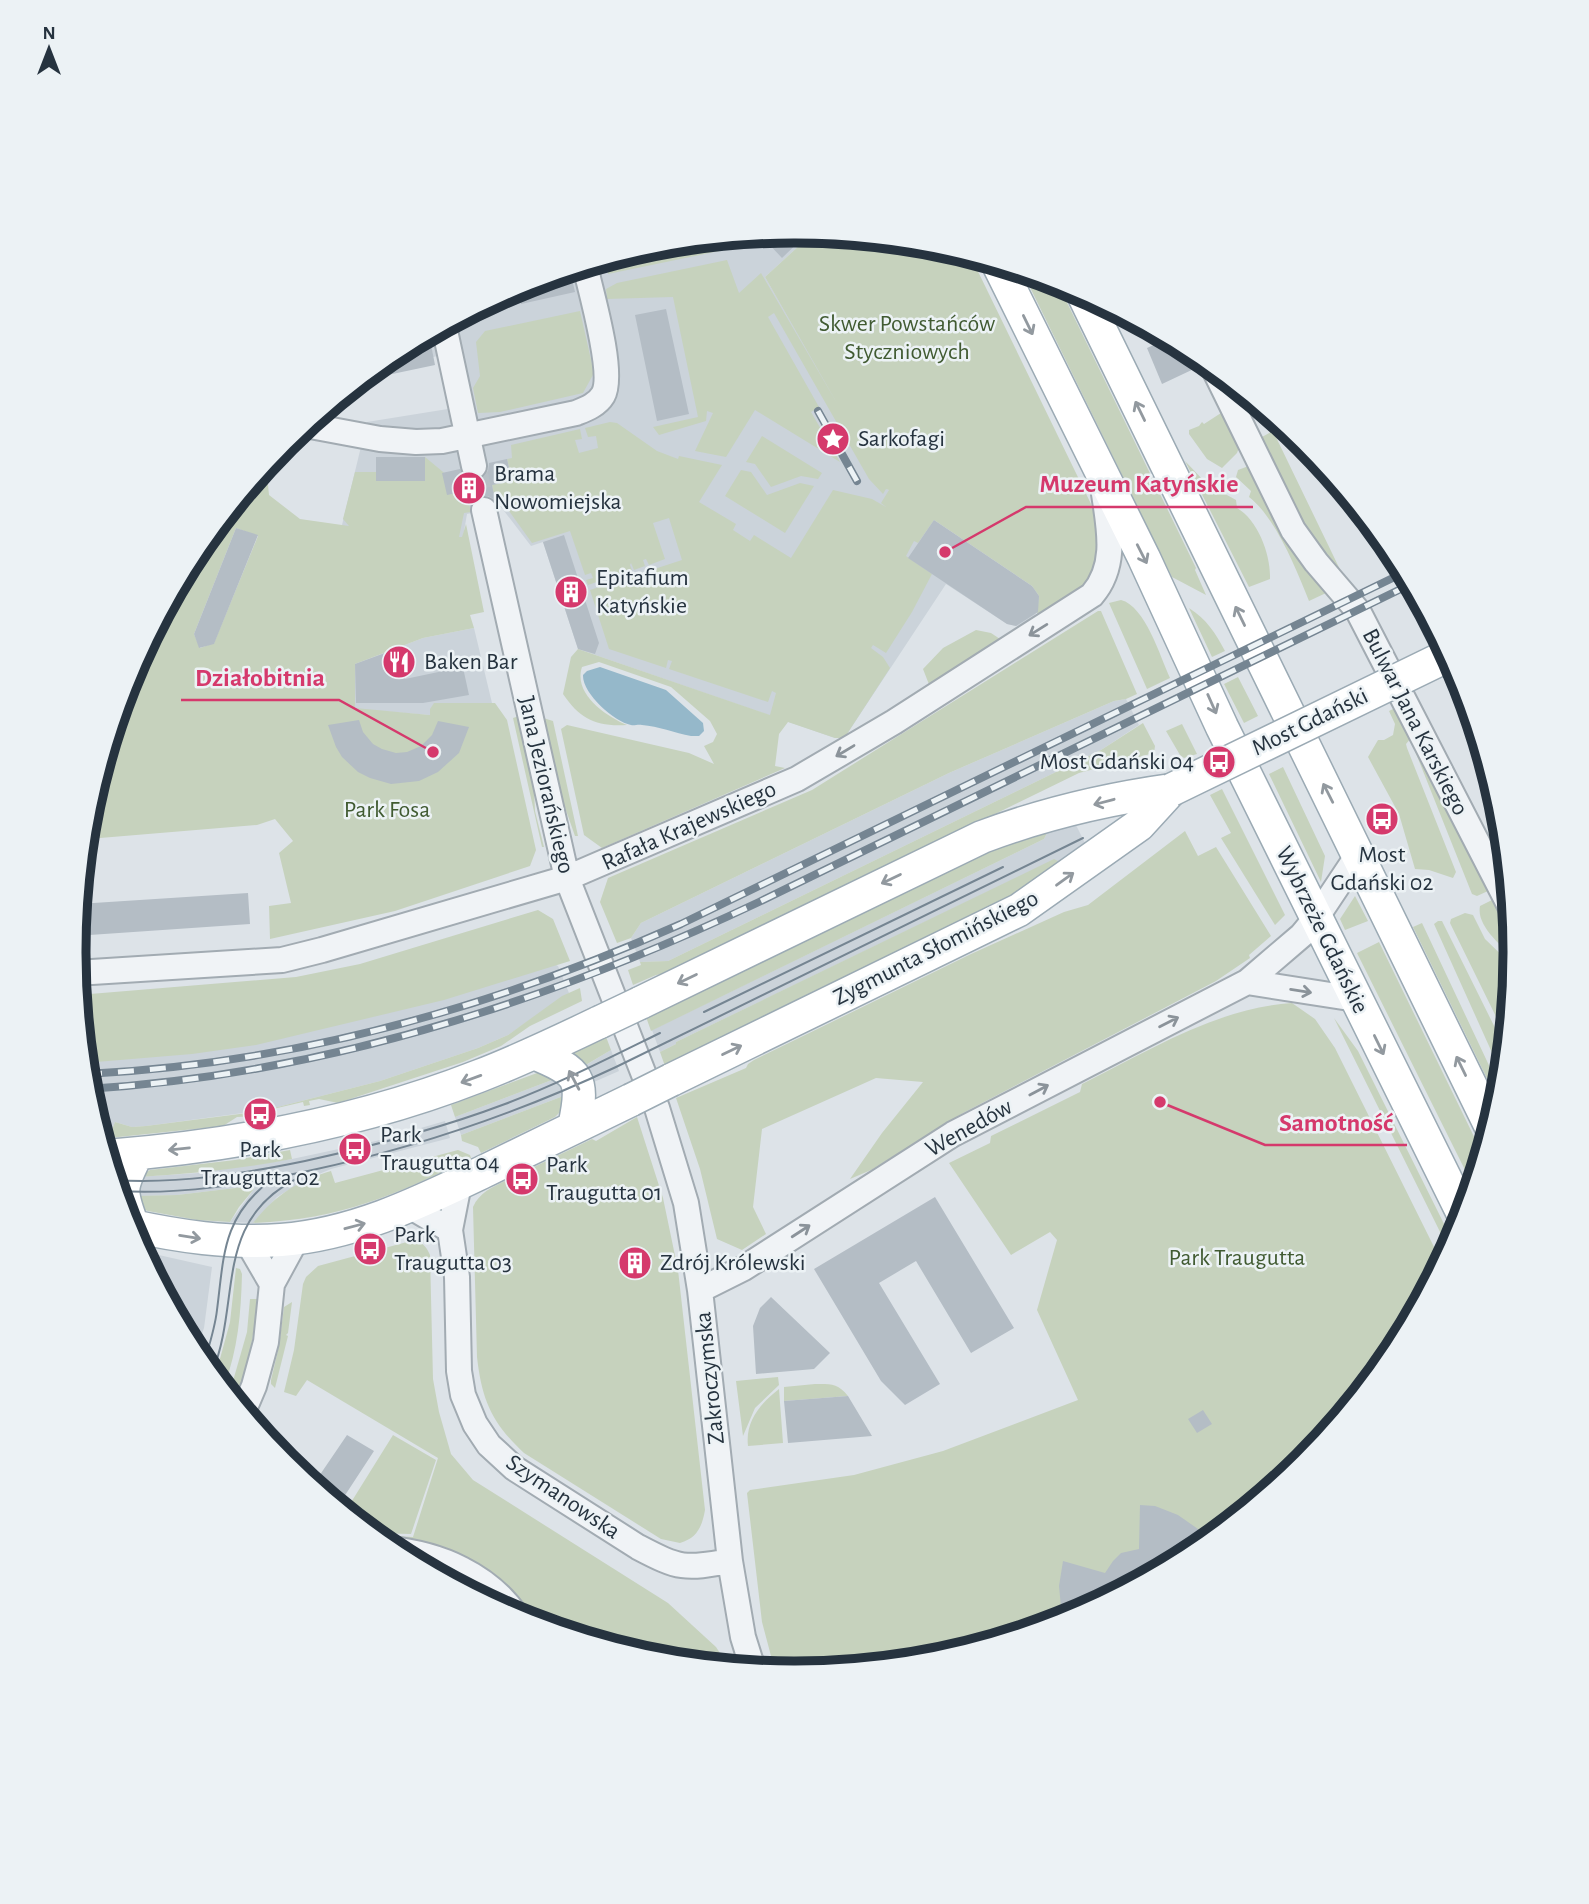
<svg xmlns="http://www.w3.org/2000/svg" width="1589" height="1904" viewBox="0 0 1589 1904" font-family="'Alegreya Sans',sans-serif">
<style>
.built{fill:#cbd3da}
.green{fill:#c6d2bd;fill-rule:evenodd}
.water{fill:#95b8ca}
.building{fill:#b4bdc5}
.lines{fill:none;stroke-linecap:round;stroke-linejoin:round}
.minor-tunnel{stroke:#b8c0c6;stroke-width:24;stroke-dasharray:24 12;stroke-linecap:butt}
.minor-casing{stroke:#a2abb2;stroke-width:28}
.major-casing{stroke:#9baab4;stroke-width:35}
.minor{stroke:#f0f3f6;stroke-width:24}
.major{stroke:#fff;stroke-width:32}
.tram{stroke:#758592;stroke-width:2}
.rail-casing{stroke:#758592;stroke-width:8}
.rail{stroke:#ecf2f5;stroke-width:5;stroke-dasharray:16;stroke-linecap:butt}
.major-bridge-casing{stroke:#9baab4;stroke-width:35;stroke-linecap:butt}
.major-bridge{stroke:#fff;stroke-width:32}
.oneway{stroke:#92999f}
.oneway2{stroke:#8b939a}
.labels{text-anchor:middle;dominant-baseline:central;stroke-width:5;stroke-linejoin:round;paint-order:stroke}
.park-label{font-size:24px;fill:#415b32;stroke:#ecf2f5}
.poi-label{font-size:24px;fill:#26333f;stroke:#ecf2f5;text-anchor:start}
.street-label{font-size:24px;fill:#26333f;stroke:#ecf2f5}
.rim{fill:none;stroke:#26333f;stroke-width:9}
.leader{fill:none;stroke:#d5396c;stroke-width:2.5}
.callout-dot{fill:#d5396c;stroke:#ecf2f5;stroke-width:2.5}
.callout-label{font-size:26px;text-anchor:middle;font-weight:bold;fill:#d5396c;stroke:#ecf2f5;stroke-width:5;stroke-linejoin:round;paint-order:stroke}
</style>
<rect width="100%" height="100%" fill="#dde3e8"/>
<path class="built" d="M795,231l18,2 -48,44 122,212 147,99 5,8v14l-12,14 -11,2 -9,-2 -61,-40 -99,150 -5,4h-7l-257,-89 -35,-107 -12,4 -30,-39 -34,7 -10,57 -124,-9 34,-140 87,-14 -12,-53 -9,2 -4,-23 90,-48 135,-41z
M474,628l18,75 -18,1 -44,11 -75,-6v-45l68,-26z
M1126,699l13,26 -38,25 -433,211 -28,1 -9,-24 10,-15 308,-150 165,-72z
M1075,823l11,22 -22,19 -10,-4 -378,182v2l-16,8 -8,-22 392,-191 5,-10z
M545,959l13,7 11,27 -61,42 -30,13 -98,33 -114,29 -120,16 -14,1 -17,-5 -6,16 -9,-3 -13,-43 -5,-52z
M611,1050l8,21 -25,11 -8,-17z
M557,1078l9,17 -105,40 -6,-18z
M445,1121l5,17 -119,31 -26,11 -28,17 -24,26 -23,-1 24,-33 -2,-3 -75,9 -38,1 -1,-19 60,-4 94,-14 84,-18z
M141,1251l71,16 -8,61 -9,25z"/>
<path class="green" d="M813,233l123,12 34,10 122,251 6,15 5,26 -14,33 -21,19 -27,18 -4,-4 2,-17 -7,-10 -98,-66 -16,23 -4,-2 -8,15 26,18 -20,38 -26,41 -13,-8 -2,3 12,9 7,11 -43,66 -5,4h-7l-47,-16 -9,12 -4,32 10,2 -183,80 -18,-13 -23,-106 6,-4 122,28 25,11 -10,-18 9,-4 4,-8 -7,-13 -39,-34 -72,-25 -17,5c-9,27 24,49 45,58 -31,2 -47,-6 -64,-31l8,-37 7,-8 192,66 6,-22 -4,-2 -4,11 -99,-33 3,-8 -4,-1 -2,8 -57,-19 -19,-59 92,-30 -13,-42 -16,5 12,36 -16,6 -3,-6 -3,1 2,6 -11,4 -3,-7 -1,2 2,5 -44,15 -2,-5 7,-2 -2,-5 -6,2 -15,-44 -38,12 -28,-39 -8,2 -4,-21 20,-5 -5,-21 5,-1 -1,-13 69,-16 2,10 -7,1 4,13 19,-5 -2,-12 -8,1 -3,-9 25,-6 7,1 40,28 21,8 1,-3 43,9 -23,37 37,22 -3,6 17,11 4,-6 37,23 42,-68 39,9 14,8 -5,-4 8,-13 -3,-1 -3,5 -14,-15 -95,-166 -6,4 51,90 -8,5 29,50 -85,-52 -29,47 -31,-6 18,-38 -6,-2 -1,10 -47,14 -6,-8 45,-10 -25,-120 -66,2 -1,-10 11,-6 110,-23 12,33 22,-20 77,132 -73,-128z
M720,238l4,12 -116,24 -1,-15 47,-14z
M1022,271l35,11 139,286 -1,2 11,25 -34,-18z
M580,311l14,62 -11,20 -83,19 -22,1 -5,-25 7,-12 -4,-34 9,-11z
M1221,413l7,3 12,29 -3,8 -15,15 -15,-9 -18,-25v-4l10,-4 3,-4 2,2z
M1273,431l74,153 -52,-72 -35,-71 2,-4z
M762,436l60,37 -4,6 -17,-3 -30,11 -16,-23 -9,-2z
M425,457l41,34 5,21 -7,1 -5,24h3l4,-13 18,88 -14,3 4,13 -51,10 -68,26v44l75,7v-6l4,-6h61l12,17 29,130 -6,16 -135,45 -125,28 -1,-33 22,-3 -12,-50 14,-12 -18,-22 -18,6 -169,14 -1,-28 42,-135 66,-125 71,-86 3,30 31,24 49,7 -6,-7 12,-47h21v9h49zM236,528l22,8 -44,107 -14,5 -6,-14z
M1185,461l22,23 29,16 1,8c21,12 34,47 33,71l-21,8z
M1246,467h4l23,47 -1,2 54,77 -17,8c-13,-32 -33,-83 -60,-104l2,-6 -15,-14 2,-7z
M741,470l10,2 16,23 33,-12 14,3 -29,47 -60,-37z
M1121,600c24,6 39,56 49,78l-23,11 -38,-86z
M1189,608c18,12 26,24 36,43l-13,6z
M1098,611h3l36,83 -11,5 -12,2 -165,72 -308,150 -10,15 -14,5 -17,-41 8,-24 204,-88z
M976,630l15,3 12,8 -73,46 -7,-18 20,-21z
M1238,677l20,39 -14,7 -20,-39z
M1395,708l16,30 -5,6 1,4 49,124 -3,6 -24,-8 -14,-1 -16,-55 -31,-57 10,-17h6l9,-5 2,-11 -6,-13z
M519,716l14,52 2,43 9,36h-2l-29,-129z
M540,717l13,4 25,115h-3l-26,-74z
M1143,723l12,23 -1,7 -75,20 -410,200 -13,2 -23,10 -5,-15 13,-5 -1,-3 28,-1 433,-211z
M1182,724l15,30 -13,4 -4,-3 -14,-24z
M1416,747l72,144 -11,5 -5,-2 -57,-143z
M1283,767l42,89 -4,26 -52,-108z
M1222,789l63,126 -10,10 -54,-87 10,-5 -21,-38z
M1049,829l-5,10 -393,192 -6,-17 326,-160z
M1185,831l13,25 18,-9 55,89 -22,19 1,3 -34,23 -253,132 -92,57 -21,9 32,-46 41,-51 -47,-4 -114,51 -9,78 13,27 -24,16 -25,-11 -17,-70 -24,-71 70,-30 2,-4 6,-4 217,-106 93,-42 24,-7z
M1054,859l10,5 -27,22 -371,183 -6,-17 16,-8v-2z
M1355,896l13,25 -23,9 -5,-11z
M1492,900l21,31 2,28c-13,-13 -39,-33 -35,-53z
M538,910l15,9 17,42 -126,39 -188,45 -64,9 -108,9 -6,-68 218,-18 64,-13z
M1465,913l8,2 12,24 29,28 -7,72 -57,-116 1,-4z
M1438,921h4l64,129 -3,27 -69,-153z
M1422,923l80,170 -3,10 -86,-176z
M1379,942l104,213 -10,31 -116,-233z
M580,988l2,13 -52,25 -29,20 -38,16 -125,41 -19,-4 -10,2 1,4 -6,1 -1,-4 -30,7 1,3 -8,2v-4l114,-29 98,-33 30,-13 54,-39z
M1292,1003l23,16 20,29 107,215 -48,90 -90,109 -109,90 -125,66 -135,41 -141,14 -19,-2 -13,-49 -15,-129 3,-3 104,-15 89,-24 135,-51 -41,-90 20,-70 -7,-8 -39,23 -62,-92 41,-20 1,-7 89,-44 2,-8c67,-33 134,-76 210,-81z
M1334,1018l24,33 95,191 -4,8z
M605,1034l6,16 -27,16 -18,-14z
M537,1073l11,1 9,4 -102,39 -4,-12z
M566,1095l-2,13 -9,9 -74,36 -3,-6 -16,-6 -1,-6z
M255,1112l1,4 -19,1 -14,9 -114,12h-8l-1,-3 9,3 6,-16 17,5 14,-1z
M637,1117l26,81 15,72 27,240c-3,17 -8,28 -25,33l-19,-4 -137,-86c-32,-30 -42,-52 -47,-96l-4,-150c6,-14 19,-20 32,-26l8,3 20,-10 1,-7 58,-28 4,2z
M290,1150l2,9c-51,10 -102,15 -154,18l12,-7 85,-10z
M458,1150l12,5 1,3c-78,38 -129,61 -218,65 21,-27 46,-43 78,-52l4,12z
M252,1186l2,3 -15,18 -9,15 -33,-2 -49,-9 -6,-2 -9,-13 44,-1z
M407,1242c12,-2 18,1 23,13l3,124 6,33 12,42 22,26 195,123 48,44 13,20 -76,-8 -135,-41 -124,-67 -20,-16 39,2 25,-79 -131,-78 -11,16 -12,-4 10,-42 9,-66 3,-7 12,-11z
M236,1268l4,1 2,5c-1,39 -4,76 -18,112l-9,-9 15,-55z
M250,1299h7c-2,32 -8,62 -18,92l-8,-3 16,-56z
M292,1302l-4,31 -2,2 2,1 -13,52 -4,-4v-4l8,-34 5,-39z
M778,1377l1,8 -24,23 -12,28 -7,-55z
M815,1384c15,0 23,-1 33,12l-64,5v-14z
M779,1389l4,54 -35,3c-3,-25 13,-43 31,-57z
M393,1435l43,25 -25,74 -40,-1 -26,-21z"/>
<path class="water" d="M1376,530l18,22 67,124 14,47z
M600,667l66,23 37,33 1,8 -5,5h-8c-16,-3 -33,-10 -49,-11 -4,-1 -8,1 -11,0 -17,-3 -49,-32 -48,-50l4,-4z"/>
<path class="building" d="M795,231l14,1 -27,26 -16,-17 9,-8z
M570,270l5,22 -54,12 -4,-17z
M666,309l23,105 -32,7 -22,-106z
M429,334l6,31 -76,16 35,-29z
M1169,338l23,13 6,16 -36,17 -15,-36z
M376,457h49v24h-49z
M507,459l5,22 -20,4 3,15 -7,-4h-8l-7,4 -3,6 -4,-15 -19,4 -5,-22 18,-4 9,11h9l10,-9 1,-8z
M934,520l98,66 7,10 -1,16 -22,14 -9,-2 -99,-66z
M236,528l22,7 -44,109 -15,4 -5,-14z
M564,535l35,108 -4,11 -17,-5 -35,-107z
M396,649l9,30 43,-9v-4l14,-3 7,32 -46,8h-67l-1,-39z
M359,720l4,12 10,12 9,5 14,4 11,-1 14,-6 11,-11 6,-14 31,6 -10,26 -21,19 -19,9 -28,3 -21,-6 -12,-6 -16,-15 -6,-10 -8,-22z
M248,893l2,31 -175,12 3,-32z
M935,1197l79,131 -43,25 -55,-92 -37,22 61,101 -35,21 -24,-24 -67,-112z
M771,1297l59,56 -16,16 -58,5 -3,-48 7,-18z
M848,1396l24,40 -84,7 -4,-42z
M1203,1410l9,14 -15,9 -9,-14z
M347,1435l27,16 -36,55 -25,-21z
M1140,1505l15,1 23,9 20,14 10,12 -13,11 -129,67 -5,-12 -2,-21 4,-25 42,12 8,-12 8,-8 18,-4z"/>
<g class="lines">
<path class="minor-tunnel" d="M474,466l10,44"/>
<defs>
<path id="minor" d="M444,326l30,140
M1213,367l80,163 23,32 42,49 153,297
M305,425l75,14 36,3 26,-1 134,-28c10,-4 21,-8 27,-18 12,-21 -12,-103 -18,-129
M484,510l83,368 90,230 29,95 14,87 30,271 13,76 10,32
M76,973l206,-13 40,-10 245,-72 230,-99 97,-57 198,-127c27,-31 16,-71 11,-108
M1247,982l109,17
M459,1184l-9,46 7,47 2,94 4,24 12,29 14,21 25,23 124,79c42,22 46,22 92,14
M411,1207l39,23
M247,1241l25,43
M700,1290l44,-22 209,-134 294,-152 55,-47 14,-17 42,-63
M243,1412l11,-26 12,-44 6,-58 25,-46
M390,1549c50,5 99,26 127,68"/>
<path id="major" d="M998,264l146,294 78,169 242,489
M1082,292l409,835
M640,1003l342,-166c61,-23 125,-38 189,-47
M534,1053c46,19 51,25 40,74
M671,1080l348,-170 120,-85 32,-35
M107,1156c127,-10 252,-33 372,-80 42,-16 81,-35 121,-54
M127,1225c51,11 102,19 154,15 75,-6 139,-38 206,-70 48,-23 96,-47 144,-70
M133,1226c-14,-36 -13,-39 4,-72"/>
</defs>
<use href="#minor" class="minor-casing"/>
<use href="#major" class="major-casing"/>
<use href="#minor" class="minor"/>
<use href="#major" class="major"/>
<path class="tram" d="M1173,794l278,-136
M704,1012l299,-145
M114,1180c64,4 128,-6 191,-19 68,-15 134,-32 200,-57 53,-20 104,-46 155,-71
M117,1191c64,4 129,-7 191,-20 108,-23 208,-57 308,-104l467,-229
M204,1363c5,-17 11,-35 13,-53 7,-54 5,-93 54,-130
M212,1373c30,-73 0,-152 86,-195"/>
<defs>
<path id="rail" d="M818,411l39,70
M86,1074c207,-10 406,-66 595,-150l724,-352
M87,1089c234,-14 461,-87 672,-187l652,-318"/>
</defs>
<use href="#rail" class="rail-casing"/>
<use href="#rail" class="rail"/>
<defs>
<path id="major-bridge" d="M1171,790l278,-135
M600,1022l40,-19
M631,1100l40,-20"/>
</defs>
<use href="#major-bridge" class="major-bridge-casing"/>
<use href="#major-bridge" class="major-bridge"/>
</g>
<defs><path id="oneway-shaft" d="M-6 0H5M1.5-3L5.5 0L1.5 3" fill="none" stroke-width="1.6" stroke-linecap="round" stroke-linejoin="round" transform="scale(1.75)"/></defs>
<g class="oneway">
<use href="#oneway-shaft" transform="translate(1028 325) rotate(64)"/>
<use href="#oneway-shaft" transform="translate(1140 411) rotate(-116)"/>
<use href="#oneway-shaft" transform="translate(1142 554) rotate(63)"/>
<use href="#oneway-shaft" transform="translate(1240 616) rotate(-116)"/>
<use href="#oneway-shaft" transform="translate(1212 704) rotate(66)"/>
<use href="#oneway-shaft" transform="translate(1328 793) rotate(-117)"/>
<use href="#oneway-shaft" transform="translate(1104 802) rotate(165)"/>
<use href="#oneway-shaft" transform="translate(891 879) rotate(154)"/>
<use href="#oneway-shaft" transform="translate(1065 879) rotate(-36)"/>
<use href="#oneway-shaft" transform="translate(687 979) rotate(154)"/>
<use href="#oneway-shaft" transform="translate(1379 1045) rotate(64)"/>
<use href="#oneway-shaft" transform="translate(732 1050) rotate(-26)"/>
<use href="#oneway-shaft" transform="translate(1461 1066) rotate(-116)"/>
<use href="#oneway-shaft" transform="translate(471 1079) rotate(160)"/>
<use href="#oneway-shaft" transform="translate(574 1080) rotate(-118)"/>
<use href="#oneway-shaft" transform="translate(179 1149) rotate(174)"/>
<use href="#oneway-shaft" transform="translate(355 1226) rotate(-15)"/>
<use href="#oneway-shaft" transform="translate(190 1237) rotate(9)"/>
</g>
<g class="oneway2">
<use href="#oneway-shaft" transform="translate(1038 630) rotate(148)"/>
<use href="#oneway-shaft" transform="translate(845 751) rotate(149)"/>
<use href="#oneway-shaft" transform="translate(1301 991) rotate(9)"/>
<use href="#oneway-shaft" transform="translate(1169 1022) rotate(-27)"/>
<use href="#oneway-shaft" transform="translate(1039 1090) rotate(-28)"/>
<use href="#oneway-shaft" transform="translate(801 1231) rotate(-33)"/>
</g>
<defs>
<symbol id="sight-disc" viewBox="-11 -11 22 22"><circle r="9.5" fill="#d5396c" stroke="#ecf2f5"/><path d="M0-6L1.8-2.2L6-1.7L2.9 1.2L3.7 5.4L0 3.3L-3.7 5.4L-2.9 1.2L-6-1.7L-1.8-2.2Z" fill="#fff"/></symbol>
<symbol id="building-disc" viewBox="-11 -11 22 22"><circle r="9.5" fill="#d5396c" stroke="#ecf2f5"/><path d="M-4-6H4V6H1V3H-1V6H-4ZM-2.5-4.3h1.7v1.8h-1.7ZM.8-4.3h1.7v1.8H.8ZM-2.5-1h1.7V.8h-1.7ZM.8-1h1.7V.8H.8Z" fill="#fff"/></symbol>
<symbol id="restaurant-disc" viewBox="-11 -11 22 22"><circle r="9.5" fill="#d5396c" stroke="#ecf2f5"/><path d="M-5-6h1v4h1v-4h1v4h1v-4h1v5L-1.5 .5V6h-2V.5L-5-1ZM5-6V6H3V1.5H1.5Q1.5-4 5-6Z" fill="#fff"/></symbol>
<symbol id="bus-disc" viewBox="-11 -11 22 22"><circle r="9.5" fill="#d5396c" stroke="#ecf2f5"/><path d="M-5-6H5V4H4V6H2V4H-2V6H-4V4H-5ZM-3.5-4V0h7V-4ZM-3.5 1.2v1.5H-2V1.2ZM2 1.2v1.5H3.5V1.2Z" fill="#fff"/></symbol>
</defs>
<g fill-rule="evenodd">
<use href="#sight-disc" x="814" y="420" width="38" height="38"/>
<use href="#building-disc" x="450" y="469" width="38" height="38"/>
<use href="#building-disc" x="552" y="573" width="38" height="38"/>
<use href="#restaurant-disc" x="380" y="643" width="38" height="38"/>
<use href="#bus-disc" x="1200" y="743" width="38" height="38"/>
<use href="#bus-disc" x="1363" y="800" width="38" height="38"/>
<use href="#bus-disc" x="241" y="1095" width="38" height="38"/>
<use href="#bus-disc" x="336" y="1130" width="38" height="38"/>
<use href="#bus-disc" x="503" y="1160" width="38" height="38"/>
<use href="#bus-disc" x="351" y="1230" width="38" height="38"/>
<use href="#building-disc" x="616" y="1244" width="38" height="38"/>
</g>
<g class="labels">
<g class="park-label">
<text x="907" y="324">Skwer Powstańców<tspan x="907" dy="28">Styczniowych</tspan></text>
<text x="387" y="810">Park Fosa</text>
<text x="1237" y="1258">Park Traugutta</text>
</g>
<g class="poi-label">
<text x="858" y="439">Sarkofagi</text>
<text x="494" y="474">Brama<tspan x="494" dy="28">Nowomiejska</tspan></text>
<text x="596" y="578">Epitafium<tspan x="596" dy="28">Katyńskie</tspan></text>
<text x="424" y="662">Baken Bar</text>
<text x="1194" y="762" text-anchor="end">Most Gdański 04</text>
<text x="1382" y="855" text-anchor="middle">Most<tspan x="1382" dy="28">Gdański 02</tspan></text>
<text x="380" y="1135">Park<tspan x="380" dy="28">Traugutta 04</tspan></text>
<text x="260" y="1150" text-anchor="middle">Park<tspan x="260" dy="28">Traugutta 02</tspan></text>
<text x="546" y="1165">Park<tspan x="546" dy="28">Traugutta 01</tspan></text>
<text x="394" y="1235">Park<tspan x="394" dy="28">Traugutta 03</tspan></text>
<text x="660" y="1263">Zdrój Królewski</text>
</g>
<g class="street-label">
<text transform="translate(1310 722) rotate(-26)">Most Gdański</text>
<text transform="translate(1415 722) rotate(63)">Bulwar Jana Karskiego</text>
<text transform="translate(546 785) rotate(77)">Jana Jeziorańskiego</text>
<text transform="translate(689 826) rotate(-24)">Rafała Krajewskiego</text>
<text transform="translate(1322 930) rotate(64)">Wybrzeże Gdańskie</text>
<text transform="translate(936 948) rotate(-27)">Zygmunta Słomińskiego</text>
<text transform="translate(969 1128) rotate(-29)">Wenedów</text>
<text transform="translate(710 1378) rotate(-96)">Zakroczymska</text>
<text transform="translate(563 1497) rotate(34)">Szymanowska</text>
</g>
</g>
<path d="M0 0H1589V1904H0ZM794 243H795A708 708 0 0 1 1503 951V953A708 708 0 0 1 795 1661H794A708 708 0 0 1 86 953V951A708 708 0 0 1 794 243Z" fill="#ecf2f5" fill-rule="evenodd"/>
<path class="rim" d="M794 243H795A708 708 0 0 1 1503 951V953A708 708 0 0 1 795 1661H794A708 708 0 0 1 86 953V951A708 708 0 0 1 794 243Z"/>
<path class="leader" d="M945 552L1026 507H1253M433 752L339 700H181M1160 1102L1265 1145H1407"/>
<g class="callout-dot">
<circle cx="945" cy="552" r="7"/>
<circle cx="433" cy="752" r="7"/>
<circle cx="1160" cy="1102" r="7"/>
</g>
<g class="callout-label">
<text x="1139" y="492">Muzeum Katyńskie</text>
<text x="260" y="686">Działobitnia</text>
<text x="1336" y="1131">Samotność</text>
</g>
<g transform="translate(49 49)" stroke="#ecf2f5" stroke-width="5" paint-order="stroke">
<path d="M0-5L12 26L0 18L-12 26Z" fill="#26333f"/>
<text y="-10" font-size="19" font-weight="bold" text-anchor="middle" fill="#26333f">N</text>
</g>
</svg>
